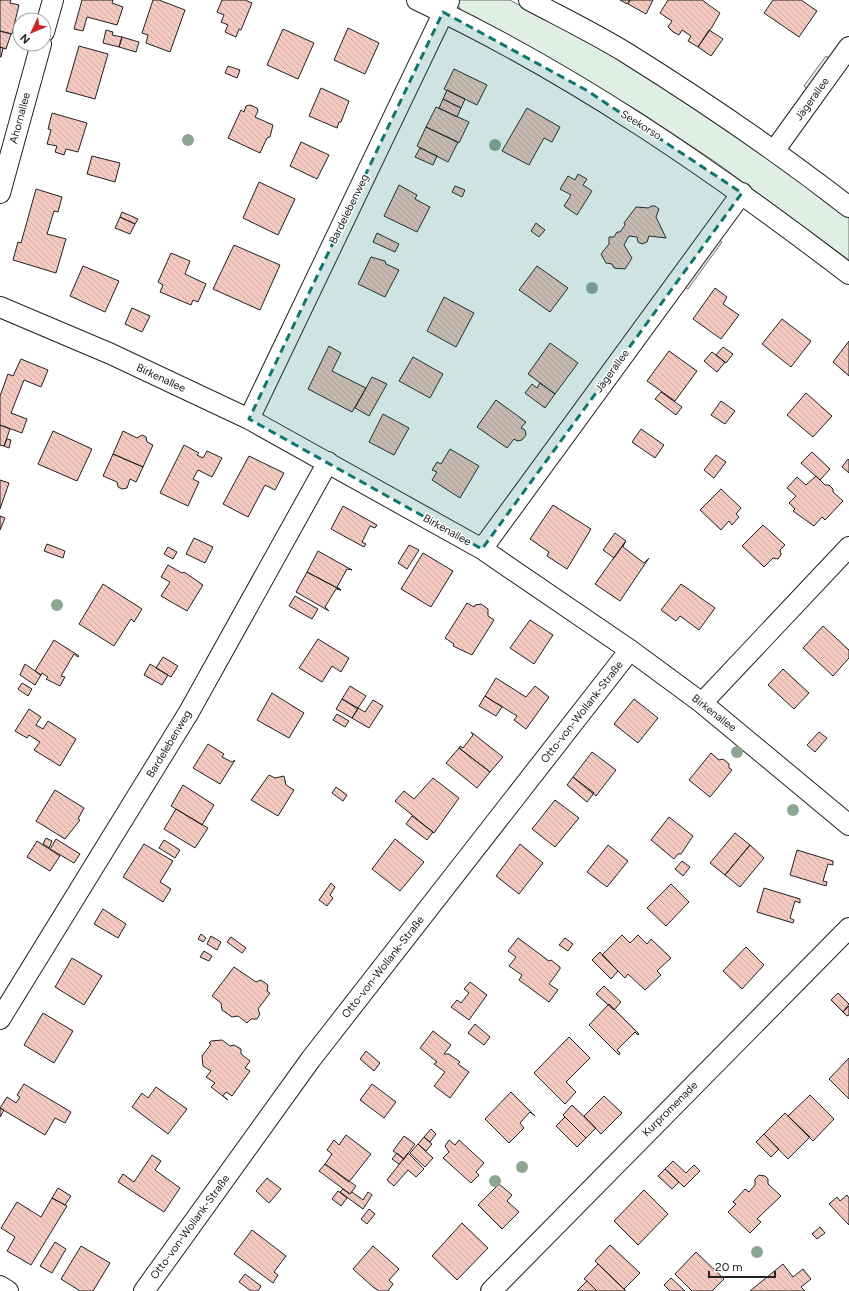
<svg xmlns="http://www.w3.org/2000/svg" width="849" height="1291" viewBox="0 0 849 1291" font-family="Figtree,sans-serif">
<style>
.grass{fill:#e0efe3;stroke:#6f6f6f}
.parking{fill:#ededed;stroke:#6f6f6f}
.building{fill:url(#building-back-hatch);stroke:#222}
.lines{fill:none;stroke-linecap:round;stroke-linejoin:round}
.minor-casing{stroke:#222;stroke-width:22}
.minor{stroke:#fff;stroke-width:20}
.tree{fill:#8da692}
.marked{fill:#0f766e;fill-opacity:0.2;stroke:#0f766e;stroke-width:3;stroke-dasharray:8 5;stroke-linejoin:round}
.labels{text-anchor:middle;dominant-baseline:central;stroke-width:3;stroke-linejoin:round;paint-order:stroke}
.street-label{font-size:11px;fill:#222;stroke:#fff}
</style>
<defs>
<pattern id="building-back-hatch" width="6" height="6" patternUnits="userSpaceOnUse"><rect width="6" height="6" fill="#f3c9c0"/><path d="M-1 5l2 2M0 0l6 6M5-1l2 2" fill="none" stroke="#d0aca5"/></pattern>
</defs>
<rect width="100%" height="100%" fill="#fff"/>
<path class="grass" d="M458,0h52l44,24 56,31 61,37 58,39 120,87v42l-135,-99 -74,-49 -64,-38 -115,-64 -4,-6z"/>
<path class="parking" d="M826,56l7,5 -22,31 -7,-6z
M715,237l7,5 -34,47 -7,-5z"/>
<path class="building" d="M0,0h11l-1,3 9,2 -7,29 -12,-3z
M82,0h31l-1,3 11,4 -6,18 -30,-8 -4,14 -9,-2z
M153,0h6l26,10 -15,42 -24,-9 2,-8 -6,-2z
M222,0h23l7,3 -11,27 -2,-1 -3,8 -11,-5 3,-7 -7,-3 3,-7 -7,-3z
M620,0h10l-3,4z
M630,0h23l-7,14 -18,-10z
M668,0h34l18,13 -8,14 -14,20 -10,-6 3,-5 -9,-6 -3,5 -6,-3 -5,-5 4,-6 -12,-8z
M773,0h28l16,11 -18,26 -35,-24z
M348,28l31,15 -14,31 -31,-14z
M283,29l31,14 -16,36 -31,-14z
M106,30l7,2 -1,3 10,2 -3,10 -16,-4z
M709,30l14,9 -12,17 -13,-9z
M0,31l11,3 -5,15 -6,-2z
M122,37l17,5 -3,10 -17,-5z
M79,46l29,8 -13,45 -29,-8z
M0,47l3,1 -2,9h-1z
M228,66l12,4 -3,8 -12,-5z
M454,69l33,16 -10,20 -33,-16z
M321,88l28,13 -8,21h-2l-2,6 -28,-12z
M447,90l18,9 -4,9 -18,-9z
M443,99l18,9 -4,9 -18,-9z
M250,105l7,3 1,3 -3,6 18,8 -3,12 -3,1 -7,15 -32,-15 13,-28 3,2 2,-6z
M436,107l33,15 -10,21 -33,-16z
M527,108l33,19 -8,15 -8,-4 -15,27 -27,-14z
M52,113l35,10 -9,29 -12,-3 -2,6 -9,-3 2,-6 -10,-2 4,-14 -3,-1z
M426,127l32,15 -10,20 -31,-16z
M301,142l28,13 -12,24 -27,-13z
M420,148l17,8 -4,9 -18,-8z
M92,156l28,7 -5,19 -28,-8z
M578,174l9,5 -4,6 9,6 -15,24 -13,-9 7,-11 -11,-6 8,-13 7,4z
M259,182l36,17 -17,36 -35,-17z
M399,185l18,10 -2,4 15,8 -13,25 -33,-16z
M455,186l10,4 -3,7 -10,-5z
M36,189l26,8 -4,15 -4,-1 -7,23 19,5 -10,34 -43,-13 5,-18 3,1z
M651,206h4l4,3 -3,8 10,21 -17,-2 -2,6 -5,2 -4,-2 -1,-5 -8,-1 -5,9 8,13 -7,11 -11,-1 -2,-4 -6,-1 -5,-9 8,-10v-7h5l3,-5h3l5,-7 -1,-2 12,-16 13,1z
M122,212l16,7 -3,5 -15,-7z
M120,217l15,7 -5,10 -15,-6z
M536,223l9,7 -6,7 -8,-6z
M377,233l22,11 -4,8 -22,-10z
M234,245l46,20 -20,45 -47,-21z
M171,253l19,8 -5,13 21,10 -8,18 -5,-2 -2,5 -31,-13 3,-7 -5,-3z
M371,257l14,4 1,3 13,6 -14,27 -27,-13z
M83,266l36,15 -14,31 -35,-16z
M537,266l31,22 -18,24 -31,-22z
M715,288l12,9 -4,7 16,11 -18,24 -28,-20z
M444,297l30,16 -18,34 -29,-16z
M132,308l18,8 -8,16 -17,-8z
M782,319l29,22 -20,26 -29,-23z
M849,341v35l-16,-14z
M550,343l28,20 -23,31 -27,-20z
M329,346l12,7 -9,18 34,17 -14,24 -44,-23z
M723,347l10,7 -7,9 -10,-8z
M669,351l28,20 -22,30 -28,-20z
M712,352l13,10 -8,10 -13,-11z
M413,357l30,17 -13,24 -31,-17z
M21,359l27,11 -7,17 -17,-7 -13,33 16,6 -5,14 -22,-8v-29l8,-22 5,2z
M372,377l15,7 -18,32 -14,-8z
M540,383l15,11 -10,14 -20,-15 7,-9 5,4z
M661,392l21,15 -6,8 -21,-16z
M806,393l26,23 -19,21 -26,-22z
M496,400l30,22 -5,6 4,2 1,5 -4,5 -5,1 -3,-2 -7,9 -30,-21z
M721,401l14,10 -10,13 -14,-9z
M383,414l26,14 -15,27 -25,-13z
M0,425l10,4 -6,17 -4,-1z
M641,429l23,16 -9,13 -23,-16z
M53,431l39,18 -15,32 -39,-17z
M123,431l14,7 5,-3 4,2 1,5 6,3 -10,22 -30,-13z
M7,439l4,1 -2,8 -5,-2z
M184,445l15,8 -2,2 6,3 4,-7 15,7 -10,19 -14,-7 -5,9 6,3 -11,24 -28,-13z
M450,449l29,17 -19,32 -28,-18 5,-8 -5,-2 5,-8 4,2z
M812,452l18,17 -10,11 -19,-17z
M113,454l30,13 -7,15 -6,-3 -3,9 -5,1 -4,-2 -1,-5 -14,-6z
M716,455l10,7 -12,16 -10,-8z
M249,456l35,17 -9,17 -10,-5 -17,32 -25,-13z
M848,459l1,1v13l-7,-6z
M816,476l9,9h4l4,4v3l10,9 -18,19 -3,-3 -8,9 -21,-15 2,-2 -6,-6 7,-7 -9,-8 10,-11 9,8z
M0,480l9,3 -9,26z
M721,489l20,19 -5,6 3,3 -7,8 -3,-4 -8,9 -21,-20z
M553,505l38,24 -24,40 -20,-13 2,-4 -19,-13z
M343,506l34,19 -2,3 -5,-2 -8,16 4,2 -2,3 -33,-18z
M0,516l5,2 -5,12z
M763,525l22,20 -5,5 1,5 -3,4 -5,-1 -9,9 -22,-21z
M615,533l11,8 -12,17 -11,-8z
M194,538l19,9 -8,16 -19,-9z
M625,542l-2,5 21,16 5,-5 -29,43 -25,-17z
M47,544l18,7 -2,7 -19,-7z
M409,545l10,5 -12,19 -9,-6z
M168,547l9,5 -4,7 -9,-5z
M318,551l34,19 -5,-1 -10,18 4,3 -34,-18z
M423,553l30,18 -22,36 -30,-18z
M168,565l14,8 2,-1 19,13 -16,26 -26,-15 9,-14 -9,-5z
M307,572l34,18 -5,-1 -11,18 4,4 -33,-19z
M103,584l39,25 -8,13 -3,-3 -17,27 -35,-22z
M681,584l34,24 -16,22 -19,-14 -4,5 -15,-11z
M295,596l23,13 -6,10 -23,-13z
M467,603l7,4 1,-2 6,-1 7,5v7l6,4 -22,35 -19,-9 1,-2 -9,-6z
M530,620l23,15 -19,29 -24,-16z
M823,626l26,24v8l-16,18 -30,-28z
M318,639l31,19 -8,14 -9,-6 -10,16 -23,-14z
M54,640l25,16 -1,1 -4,-3 -13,22 4,1 -5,9 -14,-7 2,-2 -6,-4 -1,2 -6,-4z
M163,657l15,9 -7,11 -15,-9z
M25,664l16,11 -6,10 -15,-10z
M150,664l18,11 -6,10 -18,-10z
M783,669l26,24 -15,16 -26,-24z
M496,678l30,19 9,-11 14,11 -23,32 -12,-9 3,-4 -32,-20z
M22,683l10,6 -4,7 -10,-7z
M350,686l16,10 -8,12 -16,-9z
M272,693l32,20 -15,25 -32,-18z
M485,696l17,11 -6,9 -17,-10z
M342,699l16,10 -6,9 -16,-9z
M634,699l24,19 -20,25 -24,-19z
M373,700l10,6 -14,22 -17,-10 6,-10 7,4z
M29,709l12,8 -5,8 7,4 5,-8 28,18 -16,27 -26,-16 6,-8 -11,-7 -2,3 -12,-7z
M337,714l12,7 -4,6 -12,-7z
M471,732l32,25 -13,15 -31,-24 1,-2 3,2 10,-13z
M819,732l8,6 -12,14 -8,-7z
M208,744l16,10 -2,3 10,5 3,-2 -15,24 -27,-16z
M459,748l31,24 -13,16 -31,-25z
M592,752l24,18 -20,26 -23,-19z
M711,753l8,7 4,-1 6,5v4l3,2 -22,27 -21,-17z
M269,775l6,3 9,-2 2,9 8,5 -16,26 -27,-16z
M573,777l21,16 -7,9 -20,-17z
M433,778l26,20 -25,35 -39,-32 9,-10 10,8z
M183,785l31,20 -12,20 -31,-19z
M336,787l11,8 -4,6 -11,-8z
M55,790l29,18 -6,11 2,1 -15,19 -29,-18z
M555,800l24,18 -24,29 -23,-18z
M176,809l32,19 -13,20 -31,-19z
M412,816l21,16 -6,8 -21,-16z
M669,817l24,19 -12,18h-3l-4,5 -23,-19z
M735,833l15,12 -25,30 -15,-12z
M46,838l6,3 -3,7 -6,-4z
M56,839l24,15 -6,9 -24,-14z
M395,839l29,23 -24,29 -28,-22z
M164,840l16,10 -5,8 -16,-10z
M37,841l23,15 -10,15 -23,-14z
M144,844l29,17 -13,21 11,7 -8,13 -40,-25z
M520,844l23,19 -24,31 -23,-18z
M608,845l20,16 -21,26 -20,-15z
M750,845l14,13 -24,29 -15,-12z
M797,850l36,11v4l-5,-1 -5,17 4,1 -1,4 -36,-11z
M682,861l8,6 -7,9 -8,-7z
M331,883l4,4 -5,8 3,3 -6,8 -8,-6z
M671,884l18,18 -23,24 -19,-18z
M764,888l36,11v4l-5,-2 -5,17 4,2 -1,3 -36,-11z
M103,909l23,15 -8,14 -24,-14z
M201,934l5,4 -3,4 -5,-3z
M622,935l8,8 8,-8 9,9 4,-5 20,19 -14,13 4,4 -16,15 -17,-16 -3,4 -23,-23z
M211,936l10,6 -4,8 -10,-6z
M231,937l15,11 -4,5 -15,-11z
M518,938l31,23 2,-1 9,7v2l-11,15 9,6 -9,12 -30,-22 3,-5 -13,-9 7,-9 -8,-6z
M565,938l8,6 -5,7 -9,-6z
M746,947l18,18 -22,24 -19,-18z
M204,951l8,5 -3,5 -9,-4z
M600,952l18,19 -7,8 -19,-19z
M72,958l30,18 -18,29 -29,-18z
M234,967l22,15 5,-2 7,5 -1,6 3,2 -12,16 2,5 -3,5h-6l-4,4 -9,-7 -6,1 -10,-7 -1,-7 -9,-7z
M470,982l17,13 -18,25 -18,-13 6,-7 4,3 8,-10 -5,-4z
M604,986l17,16 -7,8 -18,-16z
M838,993l11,11 -6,8 -12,-12z
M609,1004l30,30 -1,1 -3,-3 -18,18 3,3 -1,2 -30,-30z
M849,1006v9l-2,1 -4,-4z
M43,1013l30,18 -19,32 -30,-18z
M475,1024l15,13 -6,8 -16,-12z
M433,1031l18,14 -7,9h5l11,8 -2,2 11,8 -19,26 -16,-12 11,-14 -11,-8 3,-2 -17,-14z
M569,1037l21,21 -24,24 10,10 -11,12 -31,-31z
M222,1040l8,6 4,-1 7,4v5l9,7 -5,7 5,3 -18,25 -6,-4 -3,4 5,4 -17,-13 4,-4 -9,-6 5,-6 -8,-5 -1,-10 9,-12 -2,-1 2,-2z
M366,1051l14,12 -6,8 -14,-12z
M849,1058v41l-20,-20z
M24,1084l47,28 -6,11 -10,-5 -10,17 -45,-27 7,-11 9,6 4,-6 -3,-2z
M372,1084l24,18 -12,16 -24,-18z
M156,1087l31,22 -19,25 -36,-27 10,-14 6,5z
M511,1092l24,24 -5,-4 -10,11 4,5 -15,15 -24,-24z
M810,1095l24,24 -21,22 -25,-25z
M604,1096l18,17 -21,21 -17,-18z
M572,1105l24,23 -10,10 -23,-23z
M0,1108l4,2 -4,7z
M785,1113l25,24 -22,22 -24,-25z
M565,1117l21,21 -9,9 -21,-21z
M431,1129l5,5 -6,8 -6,-5z
M764,1134l15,15 -8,8 -15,-15z
M346,1135l25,19 -22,28 -24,-18 7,-10 -5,-4 7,-10 5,5z
M404,1136l11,8 -11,15 -11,-8z
M424,1137l8,7 -6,7 -8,-7z
M449,1140l6,5 4,-5 25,23 -8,9 3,3 -8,8 -28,-25 6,-6 -4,-6z
M418,1144l15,14 -8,9 -15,-14z
M397,1153l7,6 -5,5 -7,-5z
M408,1153l16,16 -8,8 -8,-7 -14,16 -7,-6z
M152,1155l9,6 -6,9 25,18 -16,24 -46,-30 5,-8 11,8z
M673,1161l13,12 8,-8 6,6 -16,16 -19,-18z
M325,1164l31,22 -6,8 -31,-23z
M665,1169l14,13 -7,7 -14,-13z
M759,1175l6,1 3,3v5l13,12 -24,23 4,3 -11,11 -22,-21 8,-8 -3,-2 12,-13 4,3 6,-7v-6z
M267,1178l14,11 -12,14 -13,-12z
M499,1184l13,11 -5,6 12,11 -17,17 -24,-24z
M58,1188l13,8 -6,9 -13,-7z
M343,1189l7,5 2,-2 11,8 5,-8 4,3 -9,14 -23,-17z
M644,1190l24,24 -30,31 -24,-24z
M338,1191l9,7 -6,8 -9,-7z
M847,1195l2,3v27l-20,-21 8,-7 3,4z
M52,1198l15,8 -36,59 -24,-14 8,-14 -14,-9 16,-26 24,15z
M369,1209l6,5 -8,10 -6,-5z
M462,1223l26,25 -31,32 -25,-24z
M820,1227l5,6 -8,6 -5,-5z
M252,1230l34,26 -12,16 4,3 -5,8 -39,-29z
M55,1242l11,7 -14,24 -12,-7z
M610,1245l30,28 -16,16 -29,-28z
M81,1246l29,17 -17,28h-13l-19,-12z
M373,1246l26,23 -10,11 4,4 -5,7h-9l-6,-4 -20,-18z
M696,1252l28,27 -12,12h-20l-17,-17z
M598,1264l26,25 2,2h-29l-10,-10 -3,-2z
M783,1264l10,13 10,-8 8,10 -10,8 4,4h-55z
M245,1274l16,12 -3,5h-7l-12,-9z
M671,1278l14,13h-15l-6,-6z
M587,1281l10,10h-20z"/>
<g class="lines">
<defs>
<path id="minor" d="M417,0c156,73 296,170 432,274
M529,0c32,17 65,33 96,52 77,48 152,99 224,155
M44,32l9,-32
M774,151l75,-104
M0,193l41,-149
M0,307l111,47 138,65 233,130 148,101 72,53 147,122
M249,419l200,-418
M482,549l260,-356
M702,703l147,-156
M0,1019l189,-307 139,-250
M0,1286l8,5
M144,1291l167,-232 319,-409
M491,1291l358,-363"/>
</defs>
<use href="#minor" class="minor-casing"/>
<use href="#minor" class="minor"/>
</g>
<g class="tree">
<circle cx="188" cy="140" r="6"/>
<circle cx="495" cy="145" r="6"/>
<circle cx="592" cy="288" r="6"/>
<circle cx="57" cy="605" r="6"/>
<circle cx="737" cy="752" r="6"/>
<circle cx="793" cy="810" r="6"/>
<circle cx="522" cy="1167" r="6"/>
<circle cx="495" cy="1181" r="6"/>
<circle cx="757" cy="1252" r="6"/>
</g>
<path class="marked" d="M443,12l143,78 156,103 -260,356 -233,-130z"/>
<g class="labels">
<g class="street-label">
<text transform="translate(812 99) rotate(-54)">Jägerallee</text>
<text transform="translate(20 118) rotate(-75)">Ahornallee</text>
<text transform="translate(641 125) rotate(32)">Seekorso</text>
<text transform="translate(349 209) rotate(-64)">Bardelebenweg</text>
<text transform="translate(612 371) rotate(-54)">Jägerallee</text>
<text transform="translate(161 378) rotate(25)">Birkenallee</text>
<text transform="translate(447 530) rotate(29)">Birkenallee</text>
<text transform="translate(582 712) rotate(-52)">Otto-von-Wollank-Straße</text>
<text transform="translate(714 713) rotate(38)">Birkenallee</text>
<text transform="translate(169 744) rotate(-59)">Bardelebenweg</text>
<text transform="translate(383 967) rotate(-52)">Otto-von-Wollank-Straße</text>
<text transform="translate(670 1109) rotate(-45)">Kurpromenade</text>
<text transform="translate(190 1227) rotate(-54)">Otto-von-Wollank-Straße</text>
</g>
</g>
<g transform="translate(32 32) rotate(226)"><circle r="19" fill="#ffffff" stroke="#a7a7a7"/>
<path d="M0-3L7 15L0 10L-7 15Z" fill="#c62828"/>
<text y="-6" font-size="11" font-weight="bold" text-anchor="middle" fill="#222222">N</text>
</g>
<path d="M709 1271v6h66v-6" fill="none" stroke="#222222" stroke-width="2"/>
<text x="715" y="1271" font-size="12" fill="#222222" stroke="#ffffff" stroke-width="3" paint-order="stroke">20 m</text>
</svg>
